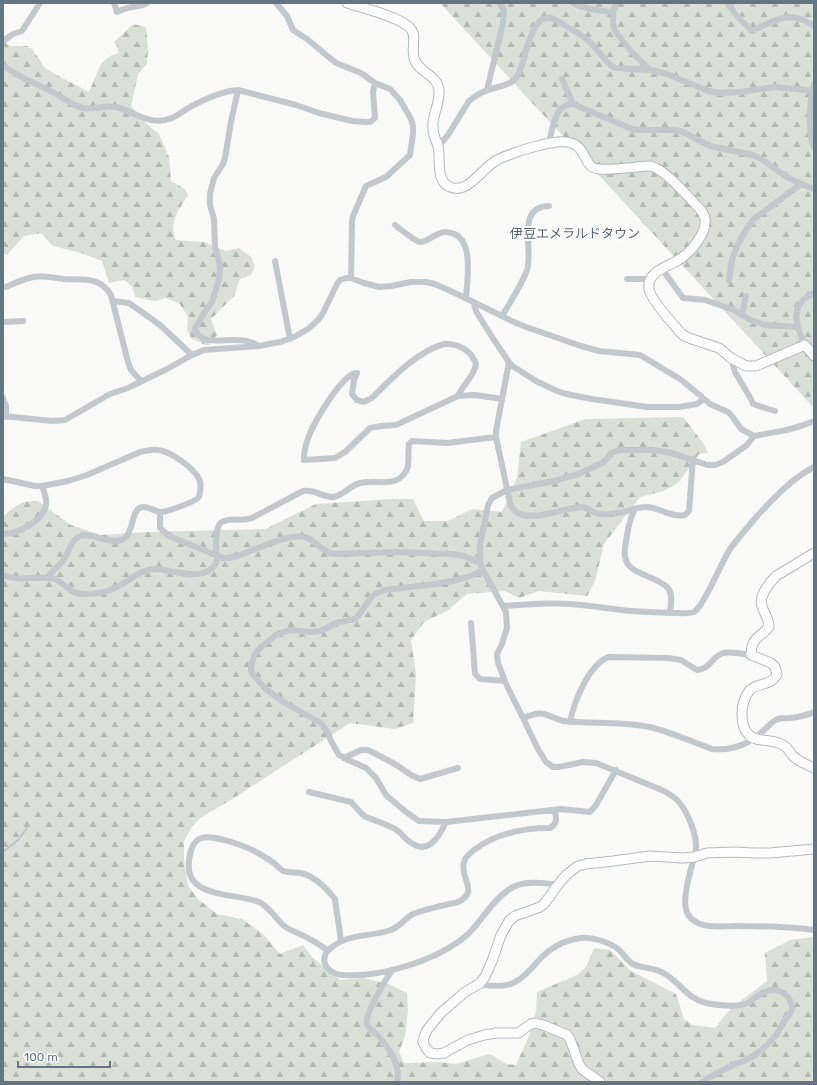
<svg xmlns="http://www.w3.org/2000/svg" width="817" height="1085" viewBox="0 0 817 1085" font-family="Rubik,'Noto Sans JP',sans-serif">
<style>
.forest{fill:url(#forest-firs)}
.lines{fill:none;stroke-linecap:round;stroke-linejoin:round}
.stream{stroke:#bbc7cb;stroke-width:2}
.secondary-casing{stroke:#b3babf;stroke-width:11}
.street{stroke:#c3c8cc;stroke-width:6}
.secondary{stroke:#fff;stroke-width:9}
.labels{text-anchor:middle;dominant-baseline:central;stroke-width:4;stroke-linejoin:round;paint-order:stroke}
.neighbourhood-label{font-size:13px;fill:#57646e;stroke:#fff}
</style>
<defs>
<pattern id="forest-firs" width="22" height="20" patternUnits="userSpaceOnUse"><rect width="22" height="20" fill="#dadfd7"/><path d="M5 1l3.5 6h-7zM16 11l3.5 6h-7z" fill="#b4b9b4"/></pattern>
</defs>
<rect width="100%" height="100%" fill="#fafaf8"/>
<path class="forest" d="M440,3h374v405z
M133,24l13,3 2,22 -1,15 -9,10 -7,32 17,19 11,9 10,23 2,24 14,8 3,6c-9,14 -20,29 -12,45l28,2 22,9 13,-3 12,9 4,9 -4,9 -11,4 -6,17 -23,23 6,16 -9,11 -16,-7 -5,-9 1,-13 -8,-13 -14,-6 -11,3 -20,-4 -3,-11 -8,-6 -15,3 -7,-22 -21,-8 -28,-7 -12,-13 -17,3 -17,19 -4,-2v-212l7,5h17l5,3 13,19 8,5 36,19 12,-28 9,-8 9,-3 -4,-12z
M683,417l20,26 5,10 -9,1 -20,28 -15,9 -24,6 -36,47 -9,37 -8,15 -48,-5 -20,7 -14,-7 -38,3 -20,17 -23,11 -13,18 5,34 -3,49 -18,6 -45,-6 -121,78 -29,17 -9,10 -7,13v19l3,22 2,5 9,12 19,15 25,5 20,14 18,21 23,-9 9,12 28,23 23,-2 26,6 18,9 1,18 -3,25 -6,16 5,11 35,-1 16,2 35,-10 16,10 10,1 13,-29 7,-24 1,-20 40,-17 9,-8 8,-19 16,2 21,21 45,23 8,25 9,6 22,3 15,-19 37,-28 -2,-28 25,-13 24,-3v145h-811v-565c5,-6 15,-13 22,-15 4,-1 9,-1 13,-1l33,24 30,10 46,-3 118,-3 51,-25 76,-5h21l11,22h24l24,-12 30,3 15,-34 4,-36 65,-23z"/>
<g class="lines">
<path class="stream" d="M3,852l16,-13 10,-14
M3,1080l4,2"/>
<defs>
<path id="secondary" d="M347,3c16,5 50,13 62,24 9,7 2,22 5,31 3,14 24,17 25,32 1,12 -5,22 -6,33 -1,9 2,15 5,23 3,12 -3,35 12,41 18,8 33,-20 47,-27 13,-6 27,-11 40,-14 13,-3 34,-9 43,3 2,2 3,5 5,8 2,4 4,9 9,11 10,4 45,-2 57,-2 16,5 36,30 48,42 3,3 5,6 6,11 2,14 -14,33 -25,40 -11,8 -33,11 -31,30 1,9 23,34 30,42l4,4 6,3 30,10 12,10 15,8h10l49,-21 9,11
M814,553l-38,23c-6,6 -18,21 -14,30 2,8 7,12 7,21 -11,13 -17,9 -18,28l20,8 4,4 2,7c-6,13 -20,8 -28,17 -5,7 -7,15 -7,23 0,14 5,25 20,26 7,1 14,1 21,5 5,2 6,7 10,11 5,5 14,9 21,12
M600,1082l-18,-13 -3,-5 -9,-25 -3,-4 -21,-9 -10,-3 -5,1 -13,9h-22l-12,2 -16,5 -17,9 -7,4 -7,1 -7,-1 -4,-5 -3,-6 1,-5 3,-7 13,-16 10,-9 15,-13 14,-8 6,-7 7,-16 9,-26 8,-14 6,-5 25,-9 4,-3 14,-19 8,-10 12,-9 8,-2 27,-3 37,-5 33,2 11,-1 13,-4 28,-1 19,1h16l44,-4"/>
</defs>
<use href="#secondary" class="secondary-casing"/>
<path class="street" d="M114,3l3,9 10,-4 16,-3 4,-2
M276,3l11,13 6,14 14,9 29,24 25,10 14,10 15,6 10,11 11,19 2,7v8l-3,21 -24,22 -20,9 -13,30 -1,6 -1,56
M573,3c10,6 28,8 40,9l3,-9
M727,3l10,13 15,15c23,-11 38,-22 62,-5
M613,12v12l2,7 15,19 20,20
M3,41l10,-7 9,-3 18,-28
M3,65c15,13 36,19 53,29 9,5 17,12 27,14 11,2 22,-3 33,-1 17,4 34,19 53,12 7,-2 14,-8 21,-12 13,-7 33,-16 48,-17l58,15 23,8 33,8 14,1h4l5,-4 -2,-26 2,-9
M562,79l11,25
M814,84c-4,12 -7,52 0,63
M238,90l-7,32 -6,36 -2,6 -9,14 -4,16v11l4,14 1,28 5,18 -1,14 -7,23 -8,11 -9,16c6,17 27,10 41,11 7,0 15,1 21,5
M487,90l16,-67 1,-13 -5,-7
M549,143c2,-9 5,-28 12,-34 3,-3 8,-5 12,-5l59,25 6,1h33l10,1 29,15 43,9c12,5 22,14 32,21 9,5 19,9 29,13
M438,147l10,-12 21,-34c5,-4 12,-9 19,-11 8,-3 22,-4 28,-12 11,-13 12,-69 38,-59l27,16 9,7 19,22 6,4 35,2 9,2 8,2 39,16 12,3 20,-1 15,-2 23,-3 38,4
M395,225c5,4 21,17 25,17 9,0 15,-10 26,-10 30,2 21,46 20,66
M275,261l15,78
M662,269l21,29 22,2 29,10 17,10 14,5 32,2
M627,279h24
M729,280l3,-20 5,-14 9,-16 8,-11 47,-35
M3,287h3c9,-4 17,-8 27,-10 10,-2 21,1 31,2 18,1 36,-3 47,16l17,67 3,8 10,11
M113,301l16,2 10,7 21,15 32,30
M474,302l1,6 2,5 17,27 15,22 5,5 22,14 21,10 9,3 26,5 55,8h32l18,-3 7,-5
M742,315l4,-19
M502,316c9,-15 19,-30 25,-46 7,-20 -12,-63 22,-64
M3,322l20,-1
M444,344c14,-1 27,6 32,20 -2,13 -13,20 -18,32l-62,29 -15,1 -11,2 -25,24 -10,6 -31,2c0,-7 1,-14 4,-21 4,-14 35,-67 49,-66l-3,7 -2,14 5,6c7,3 11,1 17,-4 19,-19 44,-45 70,-52z
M805,345c-10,-20 -16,-41 9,-52
M731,358l4,14 16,27 2,5 22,7
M509,362l-13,69v6l14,66c2,6 6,11 13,12 17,4 41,-7 59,-8 7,1 11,6 17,7 7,1 21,-1 28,-3 6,-2 12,-4 19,-4 13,0 25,11 39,8l4,-4 4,-52
M458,396l17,-1 27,4
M3,398l3,8v11
M3,416l49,5 13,-1 45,-26 18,-6 39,-19 25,-14 12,-5 55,-4 21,-4 14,-5 14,-8 10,-9 5,-7 14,-29 3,-4 6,-2h5l13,5 15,4 12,-1 20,-4h15l9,2 24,11 53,26 14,6 55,19 18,5 41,4 40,24 16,13 14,12 18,8 4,4 9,13 13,7 33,-6 14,-4 13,-5
M754,436l-7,9 -24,17 -8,3h-8l-35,-12 -19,-3h-34l-8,3 -5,7 -4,3 -24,11 -24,7 -47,9 -15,8 -4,7 -8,40v18l3,7 23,42 1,16 -5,16 -5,10 1,9 9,23 16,32 15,31 8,13 7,5h6l24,-5 13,1 68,28c5,3 9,5 13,9 10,10 20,34 19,49 -3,15 -14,46 -10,60 1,7 8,13 14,15 11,4 25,2 37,2 26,0 51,1 77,4
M3,479l32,7h7l26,-5 19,-6 53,-23c6,-1 12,-3 18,-2 12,1 34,17 40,27 3,4 3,9 2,14 0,1 -1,6 -1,6 -4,5 -34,16 -40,15 -5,-1 -11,-6 -17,-5 -11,2 -8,24 -17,31 -13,10 -34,-8 -47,-1 -7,4 -9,14 -13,21 -5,8 -13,12 -18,20
M635,509c-6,10 -7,21 -9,32 -6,30 10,29 32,40 3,2 8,4 10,7 5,6 3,17 2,25
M160,512v16l9,8 54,22h6l8,-2c17,-5 54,-25 71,-18 10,5 14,14 26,16l62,-2 56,2 12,2 16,7
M3,534c15,0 41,-13 43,-30 1,-6 -2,-12 -4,-18
M483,570l-10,5 -15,5 -23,4 -50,6 -8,3 -5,3 -14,20 -3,3 -19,4 -15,8 -11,1 -19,-2 -8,2 -7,3 -15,12 -6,7 -4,11v6l3,5 13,14 18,13 36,20 7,10 3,8 8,14 7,4 20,9 10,10 10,17 20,17 13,9 27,1 115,-13 29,3 6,-7 20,-35
M3,575c18,7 30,1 48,3 9,1 16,11 23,14 9,4 28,1 36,-2 16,-5 27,-20 44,-21 17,0 42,12 57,0 2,-1 6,-6 6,-10 0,-2 -1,-3 -1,-5 0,-8 -1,-29 6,-32 9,-5 21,0 30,-4l51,-27c12,-2 19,6 30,6 11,-1 17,-12 27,-14 15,-4 33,5 44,-9 2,-3 4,-5 4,-8 1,-8 0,-15 1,-22l3,-3 35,2 49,-6
M503,606c22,-1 45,-4 67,-2 17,1 34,4 51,6 17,2 35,2 52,3 6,0 15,1 21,-1 9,-4 28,-51 36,-63 8,-11 18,-22 27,-33 17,-18 34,-37 57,-49
M471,623l4,51 5,5 25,2
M523,718c23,-9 20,-3 40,3 29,3 58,0 87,6 21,5 42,15 62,22 20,2 36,-4 51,-18 5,-4 9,-10 15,-12 4,-1 8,-1 12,-1 9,-1 16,-2 24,-6
M570,722c4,-20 18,-56 38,-65l60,1 13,2 16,10c13,-1 15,-13 26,-17 7,-2 21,1 28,2
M344,758l17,-8h7l27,14 16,11 9,4 38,-11
M309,792l42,10 11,12 4,3c10,4 20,7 29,12 6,3 9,9 15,13 18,14 29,-5 36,-20
M555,810c1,7 3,14 -5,18 -28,0 -54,5 -76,22 -4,3 -9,7 -10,12 -5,15 16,30 -6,40 -13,3 -33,7 -45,12 -8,4 -12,12 -22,16 -23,8 -47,2 -65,23 -6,12 5,21 16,22 39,3 96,-15 125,-40 7,-6 12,-14 18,-21 24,-31 35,-35 73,-29
M328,951c-8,-7 -17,-11 -26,-16 -6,-3 -13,-5 -19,-10 -8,-7 -13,-18 -24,-23 -19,-8 -67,-4 -70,-32 -1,-9 1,-28 12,-32 12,-4 44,8 55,14 6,3 12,7 18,11 3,3 6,6 9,8 6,2 12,1 18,2 13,3 26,16 34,26l6,42
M392,970c-6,9 -28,45 -25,54 1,4 7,8 10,11 12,12 24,30 20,47
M479,984c11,2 26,4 36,-2 10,-5 17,-14 24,-22 11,-12 26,-20 42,-22 12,-1 28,4 37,11 6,5 9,12 15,15 10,5 22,3 32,10 15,9 23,25 41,29 11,2 29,4 39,1 3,-1 6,-3 8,-5 10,-7 21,-14 33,-4 3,3 6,8 6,13 0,6 -4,7 -7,12 -3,5 -5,9 -8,14 -7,9 -19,20 -29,25 -5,3 -12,4 -17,7 -10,5 -20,10 -29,16"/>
<use href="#secondary" class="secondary"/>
</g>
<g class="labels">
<g class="neighbourhood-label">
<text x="575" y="233">伊豆エメラルドタウン</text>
</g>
</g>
<rect width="817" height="1085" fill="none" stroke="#657683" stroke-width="8"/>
<path d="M18 1061v6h92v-6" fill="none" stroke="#657683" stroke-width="2"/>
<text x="24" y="1061" font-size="12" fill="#657683" stroke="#ffffff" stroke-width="3" paint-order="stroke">100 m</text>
</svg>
